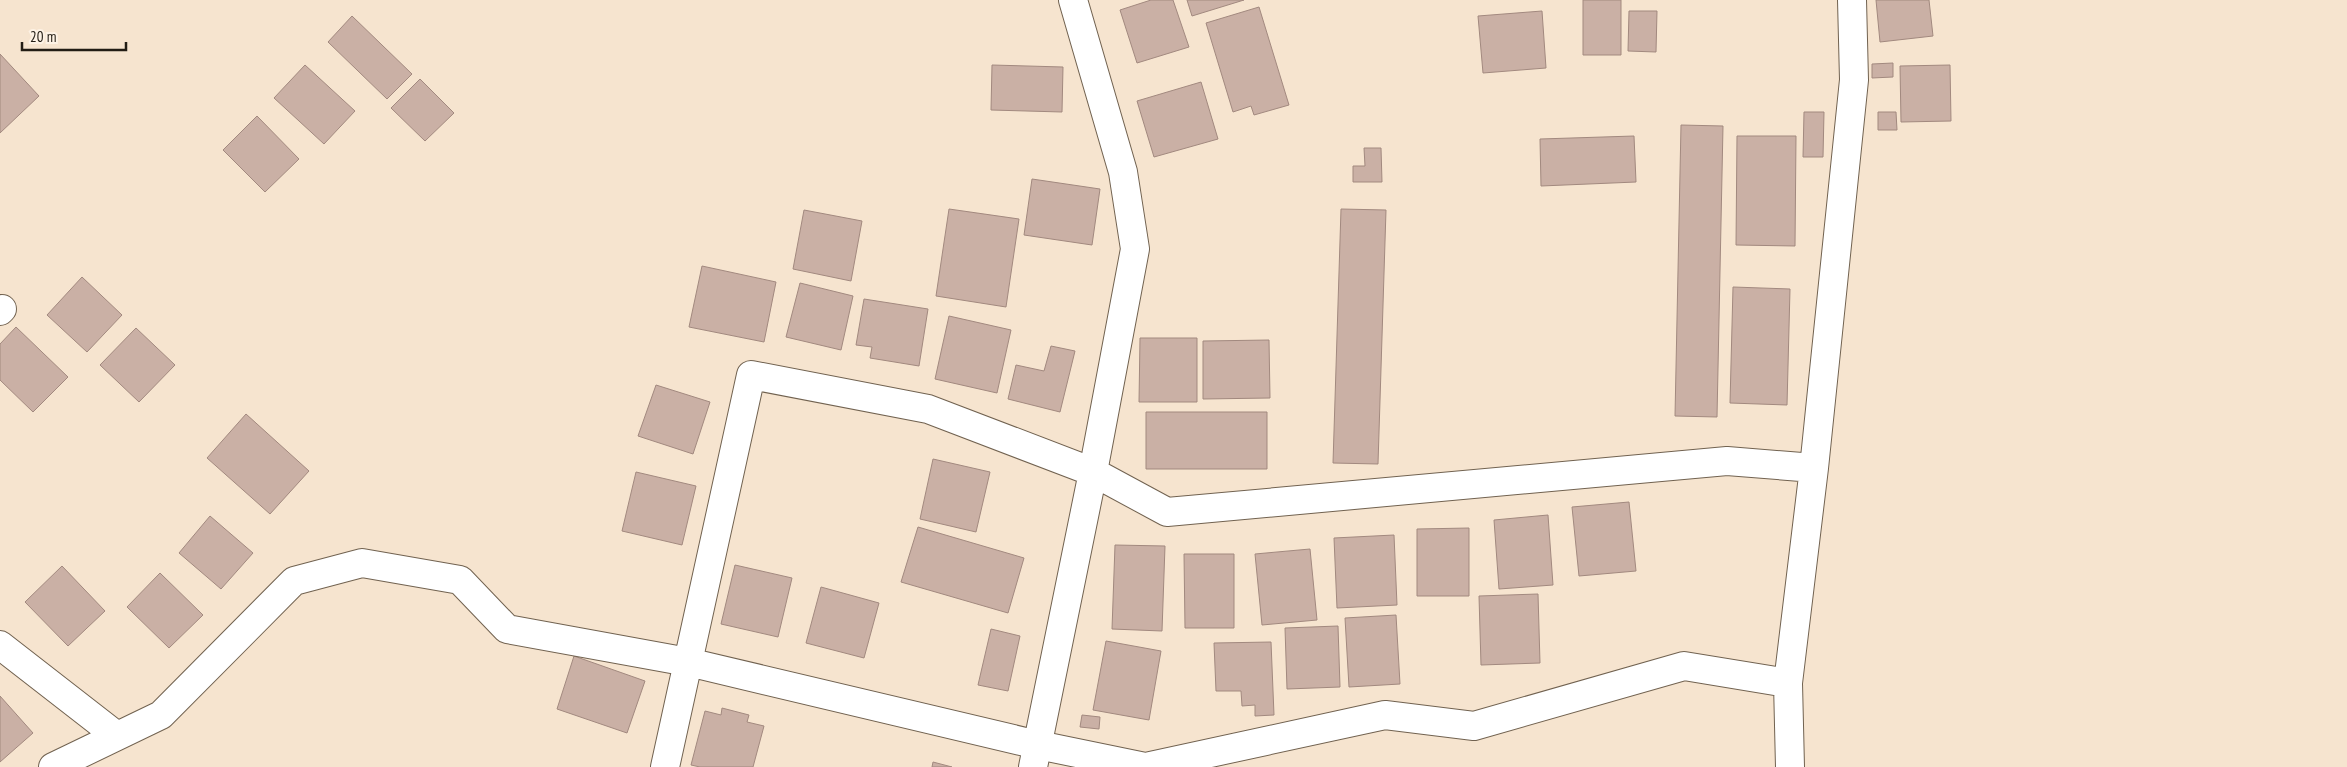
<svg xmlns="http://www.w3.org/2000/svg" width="2347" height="767" viewBox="0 0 2347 767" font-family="'PT Sans Narrow',sans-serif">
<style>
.building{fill:#cab0a5;stroke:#a2897f}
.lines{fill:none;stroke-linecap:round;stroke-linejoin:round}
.street-casing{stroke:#716250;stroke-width:30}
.street{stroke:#fff;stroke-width:28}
</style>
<rect width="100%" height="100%" fill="#f6e4cf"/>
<path class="building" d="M1151,0h22l16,47 -52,16 -17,-53z
M1187,0h57l-52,16z
M1583,0h38v55h-38z
M1876,0h53l4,36 -53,6z
M1259,7l30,98 -35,10 -3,-9 -18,6 -27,-89z
M1542,11l4,57 -63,5 -5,-57z
M1629,11h28l-1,41 -28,-1z
M352,16l60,58 -25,25 -59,-57z
M0,54l39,42 -39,37z
M1893,63v14l-21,1v-14z
M305,65l50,46 -31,33 -50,-46z
M992,65l71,2 -1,45 -71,-2z
M1950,65l1,56 -50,1 -1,-56z
M420,79l34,34 -29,28 -34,-33z
M1201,82l17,57 -64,18 -17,-56z
M1804,112h20l-1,45h-20z
M1878,112h18l1,18h-19z
M257,116l42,43 -34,33 -42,-42z
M1681,125l42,1 -6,291 -42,-1z
M1634,136l2,46 -95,4 -1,-47z
M1737,136h59l-1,110 -59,-1z
M1364,148h17l1,34h-29v-16h12z
M1032,179l68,10 -8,56 -68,-10z
M949,209l70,10 -13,88 -70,-11z
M1341,209l45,1 -8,254 -45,-1z
M804,210l58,11 -11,60 -58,-12z
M702,266l74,16 -12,60 -75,-15z
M82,277l40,38 -35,37 -40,-37z
M800,283l53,13 -12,54 -55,-13z
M1733,287l57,2 -3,116 -57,-2z
M864,299l64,10 -9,57 -49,-8 2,-11 -16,-2z
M949,316l62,14 -14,63 -62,-14z
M16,327l52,50 -35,35 -33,-32v-36z
M136,328l39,37 -36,37 -39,-37z
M1140,338h57v64h-58z
M1269,340l1,58 -67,1v-58z
M1051,346l24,5 -15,61 -52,-13 8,-34 28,6z
M656,385l54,17 -17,52 -55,-18z
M1146,412h121v57h-121z
M246,414l63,57 -39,43 -63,-56z
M933,459l57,13 -14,60 -56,-13z
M636,472l60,14 -14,59 -60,-14z
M1629,502l7,69 -57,5 -7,-69z
M1548,515l5,70 -54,4 -5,-69z
M210,516l43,37 -32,36 -42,-36z
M918,527l106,31 -16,55 -107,-31z
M1469,528v68h-52v-67z
M1394,535l3,70 -60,3 -3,-70z
M1115,545l50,1 -3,85 -50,-2z
M1310,549l7,71 -55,5 -7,-71z
M1184,554h50v74h-49z
M735,565l57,13 -14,59 -57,-13z
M62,566l43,45 -37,35 -43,-44z
M160,573l43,42 -34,33 -42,-41z
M821,587l58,16 -15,55 -58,-15z
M1538,594l2,69 -59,2 -2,-69z
M1396,615l4,69 -51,3 -4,-69z
M1338,626l2,61 -53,2 -2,-61z
M991,629l29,7 -12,55 -30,-6z
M1106,641l55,10 -12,69 -56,-10z
M1271,642l3,73 -19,1v-11l-13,1 -1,-15h-25l-2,-48z
M574,656l71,25 -18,52 -70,-24z
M0,696l33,37 -33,29z
M722,708l27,7 -2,7 17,4 -11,41h-53l-9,-2 14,-54 16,4z
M1082,715l18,2 -1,12 -19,-2z
M933,762l19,5h-20z"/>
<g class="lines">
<defs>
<path id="street" d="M0,311l2,-2
M0,645l117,91
M53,767l108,-52 133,-134 68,-18 98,17 47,49 181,33 350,83 107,22
M665,767l86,-392 177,34 165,63 74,40 560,-51 87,7
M1033,767l60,-295 42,-223 -12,-77 -50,-172
M1146,767l239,-52 89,11 210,-60 104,17
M1790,767l-2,-84 26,-215 40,-388 -2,-80"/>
</defs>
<use href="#street" class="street-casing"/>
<use href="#street" class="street"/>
</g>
<path d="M22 42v8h104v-8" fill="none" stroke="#221c14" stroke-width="2.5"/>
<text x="30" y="42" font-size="15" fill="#221c14" stroke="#fdf2e5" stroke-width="4" paint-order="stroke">20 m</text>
</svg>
